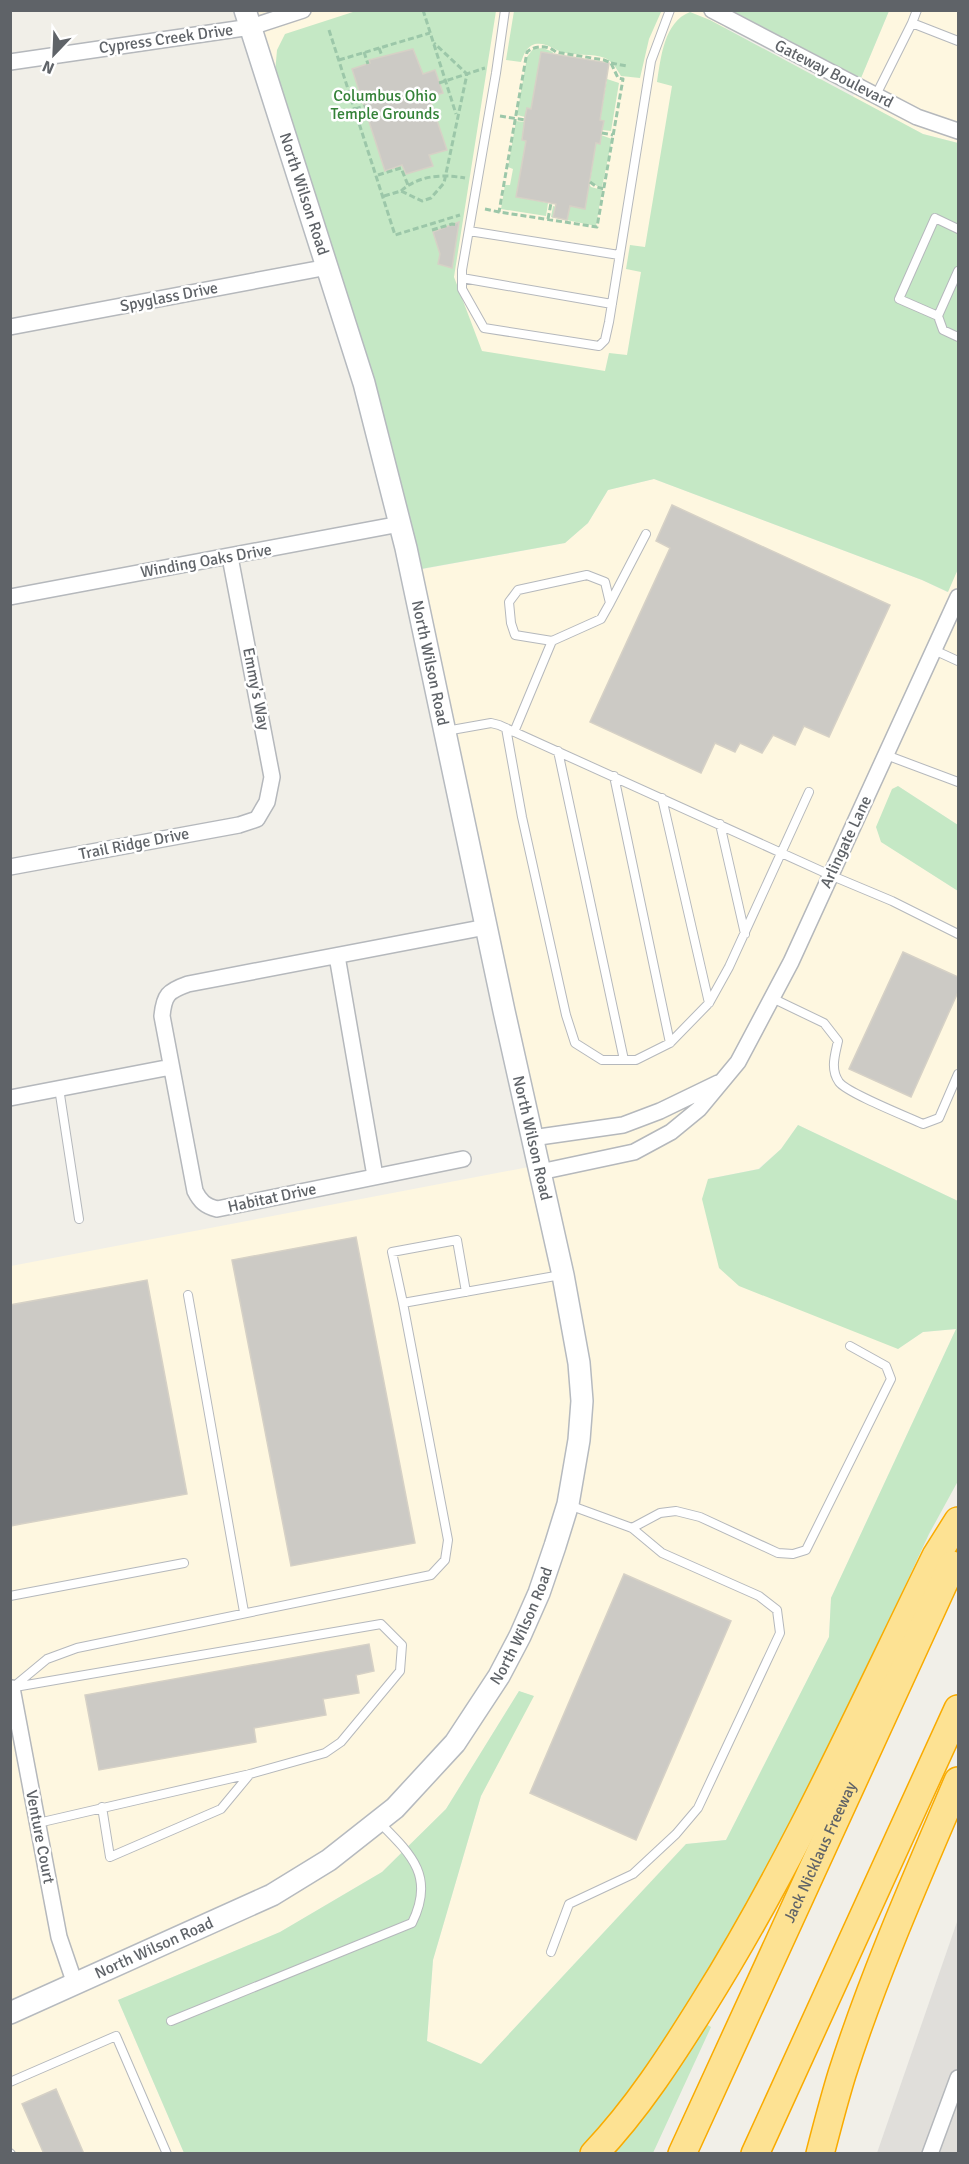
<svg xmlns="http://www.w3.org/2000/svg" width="969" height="2164" viewBox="0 0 969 2164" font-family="Signika,sans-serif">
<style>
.commercial{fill:#fef7e0}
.industrial{fill:#e0deda}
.green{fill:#c5e8c5}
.building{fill:#cccac5;stroke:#d6d1c6;stroke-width:1.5}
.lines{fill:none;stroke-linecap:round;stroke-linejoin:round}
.lane-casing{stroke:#b5b8bc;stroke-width:10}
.street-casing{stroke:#b5b8bc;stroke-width:18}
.secondary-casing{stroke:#b6babf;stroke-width:24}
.highway-casing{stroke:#f9ab00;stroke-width:30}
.path{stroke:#9cc7a9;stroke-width:3;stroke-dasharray:6 3;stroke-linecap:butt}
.lane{stroke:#fff;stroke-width:8}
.street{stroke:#fff;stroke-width:15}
.secondary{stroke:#fff;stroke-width:21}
.highway{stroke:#fde293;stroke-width:27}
.labels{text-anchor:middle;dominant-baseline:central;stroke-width:5;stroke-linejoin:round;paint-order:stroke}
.street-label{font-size:16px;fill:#5f6368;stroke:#fff}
.park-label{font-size:16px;fill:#348238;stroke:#fff}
</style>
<rect width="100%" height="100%" fill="#f1efe8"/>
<path class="commercial" d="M255,11h477l-13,30 -80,328 -171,51 -121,-121z
M889,11h69v132l-35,-9 -70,-37z
M654,479l268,101 25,12 11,-23v256l-60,-39 -16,56 76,49v310l-160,-76 -17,24 -23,20 -50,10 190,170 25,-17 33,-3 -125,269 -2,39 -103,203 -40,4 -205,220 -54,-23 6,-81 48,-164 52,-100 -14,-5 -73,118 -64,63 -102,60 -162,68 66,153 -173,1v-888l528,-101 -132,-593 158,-29 23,-20 20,-33z"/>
<path class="industrial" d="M958,1919v234h-81z"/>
<path class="green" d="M356,11h140l-42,266 28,74 123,20 4,-18 18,2 14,-83 -15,-3 4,-24 15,2 27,-161 -15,-4c4,-25 7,-60 33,-70l20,8 213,114 35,9v426l-10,23 -26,-12 -268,-101 -46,11 -20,33 -23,20 -144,26 -32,-135 -114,-361 2,-23 8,-16z
M514,11l147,-1v2l-12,27 -9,39 -19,-2c-5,-8 -8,-14 -16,-18 -13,-5 -30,-2 -43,-6 -9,-3 -16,-10 -27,-8 -9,3 -11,10 -14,18l-15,-2z
M732,11l157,-1v1l-28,67z
M543,48l10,4 -22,57 -4,-1 -2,9 -8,-2 10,-58 6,-8z
M607,79l12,4 -8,48 -9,-1 2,-9 -4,-1z
M516,121l9,1 -3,18 4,1 -10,56 32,6 -2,13 -45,-7 4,-24h5l3,-16 -5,-2z
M601,135l11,4 -10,48 -5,-1 -7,-5 6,-38 4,1z
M589,184l2,3 11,3 -6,36 -45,-9 2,-11 3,1 -2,10 12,3 3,-14 16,3z
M898,786l60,39v66l-77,-49 -5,-15 16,-38z
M798,1125l160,76v280l-29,53 -98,212 -78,149 -86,144 -36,54 -39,46 -16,15 -392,-1 -66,-153 162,-68 102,-60 64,-63 73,-118 15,5 -53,100 -48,164 -6,81 54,23 205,-220 40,-4 103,-203 2,-39 125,-269 -33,3 -25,17 -159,-63 -20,-18 -17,-69 6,-20 51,-10 22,-20z
M704,2023l7,4 -58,126 -45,1z"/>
<path class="building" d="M413,49l10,25 12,-4 8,23 -14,4 18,53 -18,5 4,11 -27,8 -4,-9 -17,6 -33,-102 18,-6 -1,-3z
M541,52l68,11 -9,57 4,1 -2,9 -2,14 -4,-1 -11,66 -15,-3 -3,14 -14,-3 3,-13 -40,-7 10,-56 -4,-1 3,-23 2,-9 4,1z
M459,222l-7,46 -14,-4 2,-10 -7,-22z
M672,505l218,100 -61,132 -25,-11 -9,19 -22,-10 -11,18 -22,-10 -5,9 -20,-9 -14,30 -111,-51 80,-174 -14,-7z
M903,952l55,25v15l-47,105 -62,-28z
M356,1237l59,306 -124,23 -59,-306z
M147,1280l40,214 -177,32v-221z
M624,1574l107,47 -95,219 -106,-47z
M369,1644l5,27 -18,4 3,18 -36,6 3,16 -72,13 2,14 -157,28 -14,-75z
M56,2089l28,65h-40l-22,-50z"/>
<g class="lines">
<defs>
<path id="lane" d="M505,10l-9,63 -34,197v19l22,39 115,18 6,-6 4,-18 42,-261 19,-51
M917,10l-5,13 46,18
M876,95l36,-72
M469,231l150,24
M958,271l-20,45 5,14 15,7
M462,278l150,26
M938,316l-39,-17 36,-81 23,11
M610,603l36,-69
M934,650l24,11
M506,728l16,89 44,198 9,28 27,17h34l34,-17 39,-40 20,-36 80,-175
M446,731l45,-8 8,2 331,150 62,26 66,33
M514,732l38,-91 49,-22 9,-16 -5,-21 -18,-7 -69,15 -9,12 2,21 4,12 37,6
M558,751l66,309
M886,755l72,27
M614,776l56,267
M662,798l47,205
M720,824l25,110
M772,998l52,25 14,18c-3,14 -8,28 1,41 8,11 69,35 84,42l16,-6 19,-44
M59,1088l20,131
M188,1295l56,317
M403,1303l-11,-51 65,-12 9,52
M632,1528l28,-15 16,-2 24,6 78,36 15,1 13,-4 85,-171 -5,-13 -36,-20
M10,1596l174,-33
M15,1687l366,-63 21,21 -2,26 -59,71 -16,11 -75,21 -212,49
M12,1688l35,-29 30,-11 354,-73 14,-15 3,-20 -45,-237 158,-28
M102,1807l8,50 111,-48 29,-35
M551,1952l18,-48 64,-30 43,-40 22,-26 82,-175 -3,-23 -18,-14 -97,-43 -30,-25 -63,-23
M171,2021l241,-98c23,-46 0,-68 -32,-100
M10,2082l106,-46 51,118
M10,2153l1,1"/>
<path id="street" d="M712,10l205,107 41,14
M10,62l241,-35 52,-17
M10,327l318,-60
M10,597l390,-73
M10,867l229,-42 18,-6 10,-17 5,-25 -42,-220
M337,956l38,220
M10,1098l161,-31
M532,1138l91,-13 37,-14 58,-28
M463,1159l-246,50c-12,-3 -17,-8 -22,-18l-33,-175c2,-21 6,-25 26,-32l298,-57
M540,1172l94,-20 37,-20 28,-23 39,-47 53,-100 167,-365
M12,1688l47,249 16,47
M930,2154l28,-76"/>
<g id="secondary">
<path id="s1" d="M10,2013l262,-118 57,-35 66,-52 60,-65 44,-67 21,-40 19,-43 16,-47 13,-42 11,-64 3,-39 -3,-38 -16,-88 -59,-264 -98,-463 -42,-165 -119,-373"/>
</g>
<g id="highway">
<path d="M594,2154c43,-45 77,-98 110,-151 89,-142 158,-296 232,-447l22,-35"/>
<path id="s2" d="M682,2154l270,-589"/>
<path d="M755,2154l203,-445"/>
<path d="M820,2154c7,-27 14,-54 22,-80 32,-100 75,-197 116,-293"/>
</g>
</defs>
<use href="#lane" class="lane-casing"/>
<use href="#street" class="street-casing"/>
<use href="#secondary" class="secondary-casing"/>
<use href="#highway" class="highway-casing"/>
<path class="path" d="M423,10l33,104
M329,30l66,205 65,-20
M379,48l3,8
M364,52l4,12
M339,60l91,-27
M611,63l16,3
M439,83l46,-15
M355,109l10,-3
M500,116l25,4
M602,133l11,2
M378,175l23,-7 7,17
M590,182l7,5 7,2
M401,191c18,-16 41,-17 64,-13
M384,196l17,-5 21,10 9,-3 13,-15 23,-109 -33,-31
M485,209l14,3 98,15 26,-148 -5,-1 -7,-15 -7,-3 -48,-8c-8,-7 -21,-7 -29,0l-28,160
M548,219l3,-16
M432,230l20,-6 6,1"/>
<use href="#lane" class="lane"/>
<use href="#street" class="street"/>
<use href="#secondary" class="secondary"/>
<use href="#highway" class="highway"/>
</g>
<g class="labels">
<g class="street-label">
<text transform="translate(166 39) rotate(-8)">Cypress Creek Drive</text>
<text transform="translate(834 74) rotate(27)">Gateway Boulevard</text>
<text transform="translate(304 194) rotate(72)">North Wilson Road</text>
<text transform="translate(169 297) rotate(-11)">Spyglass Drive</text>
<text transform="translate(206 561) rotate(-10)">Winding Oaks Drive</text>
<text transform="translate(430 663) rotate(78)">North Wilson Road</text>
<text transform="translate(256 689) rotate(79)">Emmy's Way</text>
<text transform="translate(846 842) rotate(-65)">Arlingate Lane</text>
<text transform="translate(134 844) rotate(-11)">Trail Ridge Drive</text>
<text transform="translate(532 1138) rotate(77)">North Wilson Road</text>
<text transform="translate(272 1198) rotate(-12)">Habitat Drive</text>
<text stroke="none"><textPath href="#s1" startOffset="662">North Wilson Road</textPath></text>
<text transform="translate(40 1837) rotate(79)">Venture Court</text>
<text stroke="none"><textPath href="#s2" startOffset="332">Jack Nicklaus Freeway</textPath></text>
<text stroke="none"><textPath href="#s1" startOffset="158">North Wilson Road</textPath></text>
</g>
<g class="park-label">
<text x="385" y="96">Columbus Ohio<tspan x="385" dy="18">Temple Grounds</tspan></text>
</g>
</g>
<rect width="969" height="2164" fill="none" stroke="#5f6368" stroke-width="24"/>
<g transform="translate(54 54) rotate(203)" stroke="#ffffff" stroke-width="4.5" paint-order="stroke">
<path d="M0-4.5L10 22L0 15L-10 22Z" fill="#5f6368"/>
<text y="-9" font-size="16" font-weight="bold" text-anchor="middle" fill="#5f6368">N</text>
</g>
</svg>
